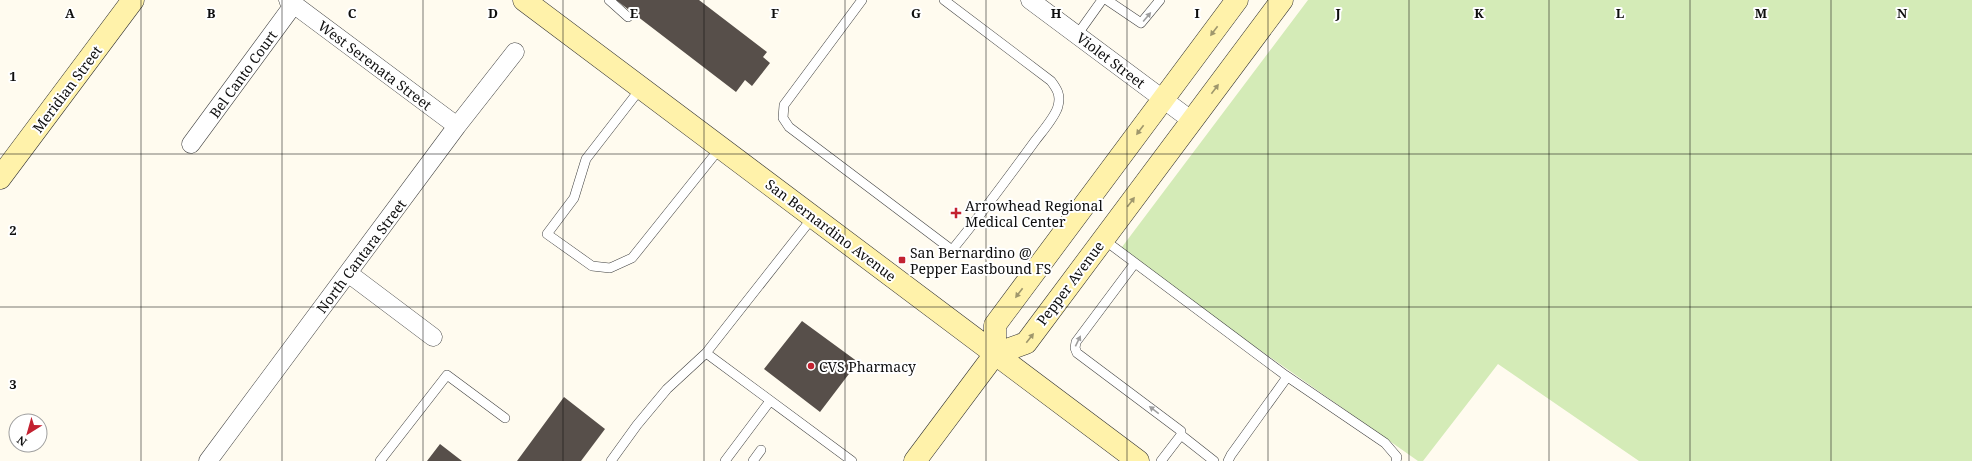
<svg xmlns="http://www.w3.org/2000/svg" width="1972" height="461" viewBox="0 0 1972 461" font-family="'Noto Serif',serif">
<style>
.green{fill:#d4ebb7}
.building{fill:#574f4a}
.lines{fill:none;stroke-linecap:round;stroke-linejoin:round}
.lane-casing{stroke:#414141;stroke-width:10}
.street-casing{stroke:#414141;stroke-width:19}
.secondary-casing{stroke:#303030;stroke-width:23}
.lane{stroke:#fff;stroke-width:9}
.street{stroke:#fff;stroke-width:18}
.secondary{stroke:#fff2aa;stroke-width:22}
.oneway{fill:#9f9f9f}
.oneway2{fill:#9f976c}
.grid{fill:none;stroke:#0e0e0e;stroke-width:1;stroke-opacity:0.55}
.poi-dot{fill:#c32231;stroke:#fff;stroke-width:1.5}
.labels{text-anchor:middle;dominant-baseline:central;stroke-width:4;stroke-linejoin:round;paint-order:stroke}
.street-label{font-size:14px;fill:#0e0e0e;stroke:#fff}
.poi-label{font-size:14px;fill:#0e0e0e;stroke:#fff;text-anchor:start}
.grid-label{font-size:13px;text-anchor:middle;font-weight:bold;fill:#0e0e0e;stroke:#fff;stroke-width:4;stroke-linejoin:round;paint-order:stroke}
</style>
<rect width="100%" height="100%" fill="#fffbef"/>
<path class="green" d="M1308,0h664v461h-333l-141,-97 -75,97h-5l-299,-210z"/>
<path class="building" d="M616,0h83l68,52 -4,5 7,6 -18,23 -7,-6 -9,12z
M802,321l56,41 -38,50 -56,-43z
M564,397l41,32 -24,32h-64z
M440,444l22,17h-35z"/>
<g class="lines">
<defs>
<path id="lane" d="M609,0l19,17
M862,0l-78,105 -1,13 6,9 163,123c29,-35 56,-72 83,-109 6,-8 21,-25 23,-35 3,-11 -1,-17 -7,-25l-107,-81
M1107,0l34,23 19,-23
M1077,35l25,-35
M641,88l-55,71 -12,39 -27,36 45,32 18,2 22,-10 88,-110
M1103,239l182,136v5l-54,75 -3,6
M1135,263l-59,79 -1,6 2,5 104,78v4l-20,26
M706,353l146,108
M1285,375l100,68 12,14 -1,4
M1181,435l33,26
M380,461l67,-86 58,43
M611,461l26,-36 30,-36 39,-36 107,-136
M725,461l45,-60
M753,461l8,-11"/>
<path id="street" d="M288,0l169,126
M1030,0l161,120
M191,144l103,-140
M348,273l85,64
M208,461l249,-335 58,-74"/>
<path id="secondary" d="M524,0l614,461
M0,178l133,-178
M995,354v-29l242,-325
M915,461l80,-107 31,-11 256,-343"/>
</defs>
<use href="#lane" class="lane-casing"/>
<use href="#street" class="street-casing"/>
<use href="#secondary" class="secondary-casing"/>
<use href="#lane" class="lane"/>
<use href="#street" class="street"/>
<use href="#secondary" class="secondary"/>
</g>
<defs><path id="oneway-solid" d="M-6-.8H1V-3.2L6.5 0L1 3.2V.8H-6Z"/></defs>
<g class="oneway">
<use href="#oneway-solid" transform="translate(1147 17) rotate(-50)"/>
<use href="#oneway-solid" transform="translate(1078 341) rotate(-64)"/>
<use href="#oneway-solid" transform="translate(1154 410) rotate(-143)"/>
</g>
<g class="oneway2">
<use href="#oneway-solid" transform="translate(1214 31) rotate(127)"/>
<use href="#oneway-solid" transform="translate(1215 89) rotate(-53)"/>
<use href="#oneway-solid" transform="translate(1140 130) rotate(127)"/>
<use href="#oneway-solid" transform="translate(1131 202) rotate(-53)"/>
<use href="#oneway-solid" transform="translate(1019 293) rotate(127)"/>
<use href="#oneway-solid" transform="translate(1030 338) rotate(-52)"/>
</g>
<path class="grid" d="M141,0v461M282,0v461M423,0v461M563,0v461M704,0v461M845,0v461M986,0v461M1127,0v461M1268,0v461M1409,0v461M1549,0v461M1690,0v461M1831,0v461M0,154h1972M0,307h1972"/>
<g class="poi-dot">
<path d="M954 207h4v4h4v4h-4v4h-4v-4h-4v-4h4z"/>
<rect x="898" y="256" width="8" height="8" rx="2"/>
<circle cx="811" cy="366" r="4"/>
</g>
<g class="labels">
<g class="street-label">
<text transform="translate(1111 60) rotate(37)">Violet Street</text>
<text transform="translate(375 65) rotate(37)">West Serenata Street</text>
<text transform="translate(243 74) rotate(-54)">Bel Canto Court</text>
<text transform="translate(67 89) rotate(-53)">Meridian Street</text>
<text transform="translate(831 230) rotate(37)">San Bernardino Avenue</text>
<text transform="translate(361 256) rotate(-53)">North Cantara Street</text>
<text transform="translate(1070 283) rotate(-53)">Pepper Avenue</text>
</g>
<g class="poi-label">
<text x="965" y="205">Arrowhead Regional<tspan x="965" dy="16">Medical Center</tspan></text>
<text x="910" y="252">San Bernardino @<tspan x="910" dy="16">Pepper Eastbound FS</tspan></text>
<text x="819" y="366">CVS Pharmacy</text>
</g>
</g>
<g class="grid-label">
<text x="70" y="18">A</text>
<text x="211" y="18">B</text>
<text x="352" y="18">C</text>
<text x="493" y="18">D</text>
<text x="634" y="18">E</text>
<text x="775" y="18">F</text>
<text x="916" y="18">G</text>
<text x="1056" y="18">H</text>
<text x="1197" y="18">I</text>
<text x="1338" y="18">J</text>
<text x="1479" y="18">K</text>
<text x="1620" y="18">L</text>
<text x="1761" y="18">M</text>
<text x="1902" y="18">N</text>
<text x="13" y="81">1</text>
<text x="13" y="235">2</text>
<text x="13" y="389">3</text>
</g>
<g transform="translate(28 433) rotate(217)"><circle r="19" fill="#ffffff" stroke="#9f9f9f"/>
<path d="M0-3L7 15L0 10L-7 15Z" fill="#c32231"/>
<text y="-6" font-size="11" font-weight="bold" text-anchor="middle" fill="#0e0e0e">N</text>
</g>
</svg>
